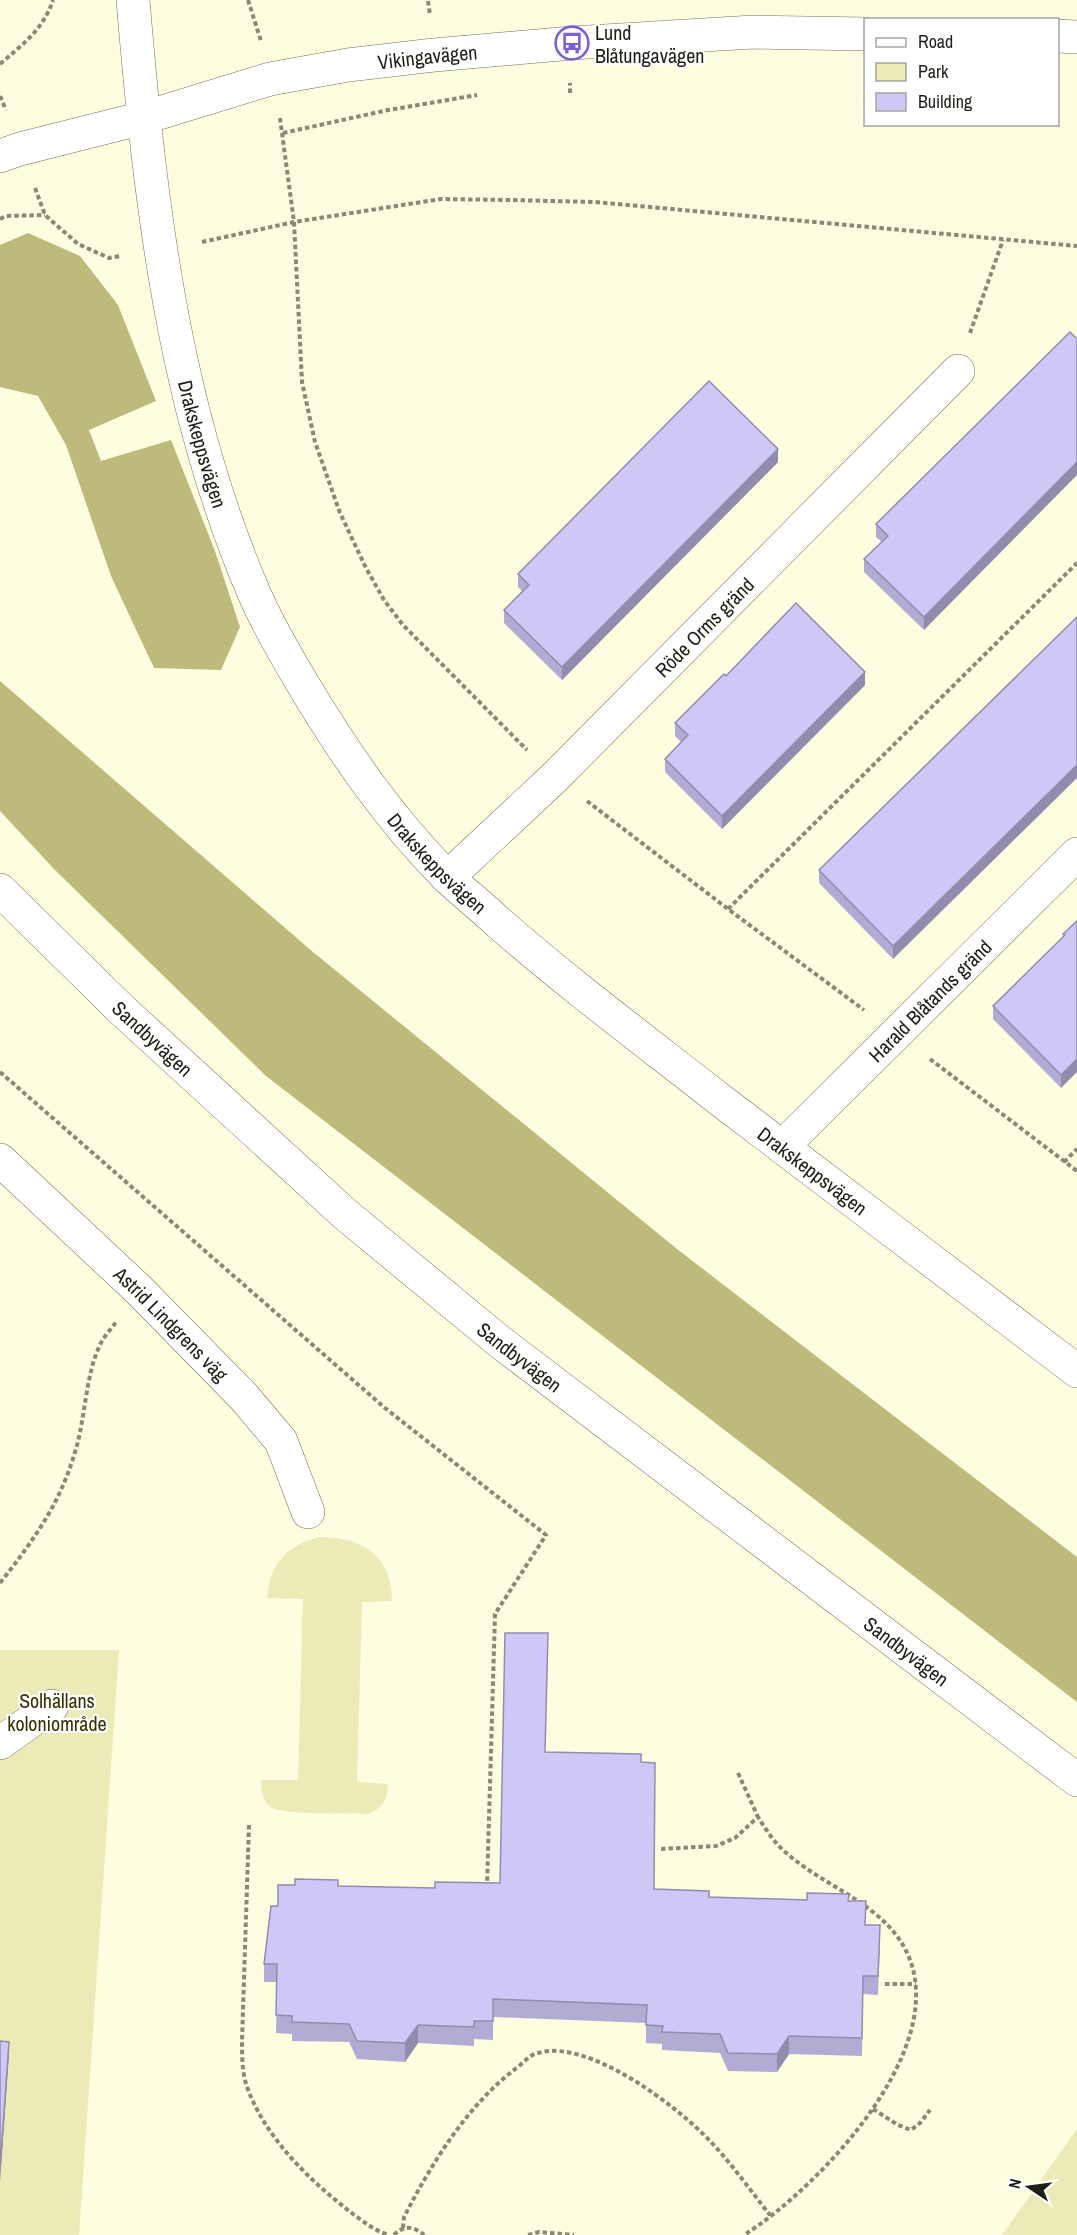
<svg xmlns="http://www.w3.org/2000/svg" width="1077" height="2235" viewBox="0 0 1077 2235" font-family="'Archivo Narrow',sans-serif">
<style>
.green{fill:#eceab7}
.forest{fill:#bdba7c}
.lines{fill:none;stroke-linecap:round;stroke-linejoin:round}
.minor-casing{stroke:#727158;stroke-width:34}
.major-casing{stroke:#727158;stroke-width:34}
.path{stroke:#898976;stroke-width:4;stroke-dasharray:4.5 3;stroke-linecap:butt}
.minor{stroke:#fff;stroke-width:33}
.major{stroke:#fff;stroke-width:33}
.wall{fill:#b2acd4}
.shaded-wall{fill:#918cad}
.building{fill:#cfc8f7;stroke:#918cad;stroke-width:1.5}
.labels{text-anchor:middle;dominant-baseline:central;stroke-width:4.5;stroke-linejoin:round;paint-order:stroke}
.poi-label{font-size:20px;fill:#1f1f15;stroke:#fff;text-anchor:start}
.street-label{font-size:20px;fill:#1f1f15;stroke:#fff}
.park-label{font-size:20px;fill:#363200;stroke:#fff}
</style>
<rect width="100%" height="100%" fill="#fefde0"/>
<path class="green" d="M320,1537c43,0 72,19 72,64l-30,1 -5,180 31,2c-1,17 -5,24 -21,30 -18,-1 -87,2 -98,-8 -7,-7 -8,-17 -8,-26h37l5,-181 -36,-1c3,-35 20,-53 53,-61z
M0,1650h119l-40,585h-79z
M1077,2129v106h-75z"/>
<path class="forest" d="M28,233l52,23 38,49 38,96 -67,29 12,31 70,-21 44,111 25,76 -19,43 -67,-2 -43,-92 -45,-131 -28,-49 -38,-9v-142z
M0,681l313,271 364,297 400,308v145l-811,-626 -211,-206 -55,-59z"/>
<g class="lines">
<defs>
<g id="minor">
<path id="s1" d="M133,0c17,202 40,405 121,593 14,32 32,63 50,93 42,70 85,132 142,190 17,16 36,31 53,47 71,62 146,118 220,176 119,91 239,181 358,272"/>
<path d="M1058,36l19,1"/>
<path id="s2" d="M0,156l20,-7 123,-31 127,-39 78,-14 86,-10 138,-12 181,-11 113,2"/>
<path id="s3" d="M448,877l107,-100 403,-406"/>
<path id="s4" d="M782,1147l295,-293"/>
<path id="s5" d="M0,1160l139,130 105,107 37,44 27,71"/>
<path d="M0,1743l52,-37"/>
</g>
<g id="major">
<path id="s6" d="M0,890l122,120 223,204 155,128 577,438"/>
</g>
</defs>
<use href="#minor" class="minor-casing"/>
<use href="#major" class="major-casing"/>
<path class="path" d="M248,0l13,41
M428,1l2,14
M0,64c23,-20 43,-34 53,-64
M570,93v-10
M0,96l6,14
M280,118l14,104 8,160 13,60 25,71 26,55 18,32 19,25 124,125
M283,133l105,-23 89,-15
M35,188l10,27 33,29 31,14 11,-2
M0,219l6,-3 39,-1
M202,242l92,-20 147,-23 69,1 85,2 482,44
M970,333l33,-93
M587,801l141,108 136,101
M728,909l349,-346
M930,1059l147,112
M0,1072l385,336 161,127 -51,79 -8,273
M1064,1162l13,-13
M0,1583c33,-42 60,-79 75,-131 11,-34 10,-80 27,-111 4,-7 10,-13 14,-19
M738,1773l20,44
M249,1825l-7,216c0,15 0,31 5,46 19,52 63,94 106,127 11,8 22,17 36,21
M661,1849l55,-3 19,-8 23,-21c7,11 15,24 25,33 33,31 80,46 110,81 81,96 -71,255 -149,304
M885,1984h31
M873,2109l25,16 13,5 9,-7 10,-13
M403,2228l1,-11c29,-56 64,-113 115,-151 6,-5 12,-12 19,-13 50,-15 139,53 172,88 22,23 40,49 60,74
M394,2235c9,-10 20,-9 30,0
M528,2235l11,-3 35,3"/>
<use href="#minor" class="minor"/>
<use href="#major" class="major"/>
</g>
<path class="wall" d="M1070,332l-146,298 -60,-58v-13l18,-17 -6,-5v-13z
M778,462l-216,218 -58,-57v-13l18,-19 -4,-4v-13z
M1077,617l-184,342 -74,-76v-13z
M726,676l139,9 -143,144 -57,-57v-13l16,-17 -6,-6v-13z
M1077,921l-16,167 -68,-69v-13l70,-69v-3z
M546,1752l95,10 13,127 55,8 140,4 17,24 14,18 -2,52 -15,-1 -1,62 -73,-2 -12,18 -49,-1 -8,-18 -58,-3v-6l-16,-1v-20l-153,-6v23l-19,-1v7l-56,-3 -13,19 -48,-3 -8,-17 -57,-1v-7l-16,-1 1,-51h-13v-18l14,-58 60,-20 97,2 65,-5z"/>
<path class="shaded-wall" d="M778,449v13l-216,218v-13z
M1077,462v13l-153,155v-13z
M865,672v13l-143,144v-13z
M1077,765v13l-184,181v-13z
M1077,1059v13l-16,16v-13z
M418,2025v18l-13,19v-19z
M789,2036v18l-12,18v-18z
M9,2042v13l-9,127v-13z"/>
<path class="building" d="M1070,332l7,7v123l-153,155 -60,-58 24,-23 -12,-12z
M709,381l69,68 -216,218 -58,-57 25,-25 -11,-11z
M796,603l69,69 -143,144 -57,-57 23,-24 -13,-12 49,-49 2,2z
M1077,617v148l-184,181 -74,-76z
M1077,921v138l-16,16 -68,-69 72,-71 -2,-1z
M505,1633h43l-3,119 96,2v8l14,1 -1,126 55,2v6l98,3v-7l42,1 -1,7h18l-1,24h15l-2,51h-15l-1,62 -73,-2 -12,18 -49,-1 -8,-19 -58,-2 1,-6 -17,-1 1,-20 -154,-6v22h-19v6l-56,-2 -13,18 -48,-2 -8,-17 -57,-2v-6l-16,-1 1,-51h-13l7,-58h7v-21h17v-6l43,1v6l97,2v-6l65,1z
M0,2041l9,1 -9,127z"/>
<defs>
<symbol id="bus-ring" viewBox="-11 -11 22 22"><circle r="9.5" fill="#fff" stroke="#7e5ed9" stroke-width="1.5"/><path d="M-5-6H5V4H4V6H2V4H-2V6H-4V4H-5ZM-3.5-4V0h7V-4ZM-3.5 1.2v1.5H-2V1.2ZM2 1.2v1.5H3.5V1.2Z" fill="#7e5ed9"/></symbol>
</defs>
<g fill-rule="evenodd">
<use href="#bus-ring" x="553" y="24" width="38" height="38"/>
</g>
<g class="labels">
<g class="poi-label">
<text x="595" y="32">Lund<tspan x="595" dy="23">Blåtungavägen</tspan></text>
</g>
<g class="street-label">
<text stroke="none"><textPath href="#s2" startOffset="440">Vikingavägen</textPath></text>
<text stroke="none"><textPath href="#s1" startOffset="450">Drakskeppsvägen</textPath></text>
<text stroke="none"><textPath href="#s3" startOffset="358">Röde Orms gränd</textPath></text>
<text stroke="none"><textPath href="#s1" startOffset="936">Drakskeppsvägen</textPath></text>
<text stroke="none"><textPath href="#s4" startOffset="208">Harald Blåtands gränd</textPath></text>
<text stroke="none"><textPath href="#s6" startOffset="213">Sandbyvägen</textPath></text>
<text stroke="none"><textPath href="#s1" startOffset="1422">Drakskeppsvägen</textPath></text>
<text stroke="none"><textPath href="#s5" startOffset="237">Astrid Lindgrens väg</textPath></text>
<text stroke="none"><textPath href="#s6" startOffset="699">Sandbyvägen</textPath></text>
<text stroke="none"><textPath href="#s6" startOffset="1185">Sandbyvägen</textPath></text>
</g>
<g class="park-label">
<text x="57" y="1700">Solhällans<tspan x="57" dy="23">koloniområde</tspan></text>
</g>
</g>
<rect x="864" y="18" width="195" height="108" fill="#ffffff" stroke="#a5a5a1" stroke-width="1.5"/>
<rect x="876" y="38" width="30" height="9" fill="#ffffff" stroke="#a5a5a1" stroke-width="1.5"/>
<text x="918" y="48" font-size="18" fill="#1f1f15">Road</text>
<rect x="876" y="63" width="30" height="18" fill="#eceab7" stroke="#a5a5a1" stroke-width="1.5"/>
<text x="918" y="78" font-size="18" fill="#1f1f15">Park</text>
<rect x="876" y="93" width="30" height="18" fill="#cfc8f7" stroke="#a5a5a1" stroke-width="1.5"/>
<text x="918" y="108" font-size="18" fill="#1f1f15">Building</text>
<g transform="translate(1029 2187) rotate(283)" stroke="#ffffff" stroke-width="4.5" paint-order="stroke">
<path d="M0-4.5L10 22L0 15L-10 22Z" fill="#1f1f15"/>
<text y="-9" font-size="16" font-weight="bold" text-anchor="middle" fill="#1f1f15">N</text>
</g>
</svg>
